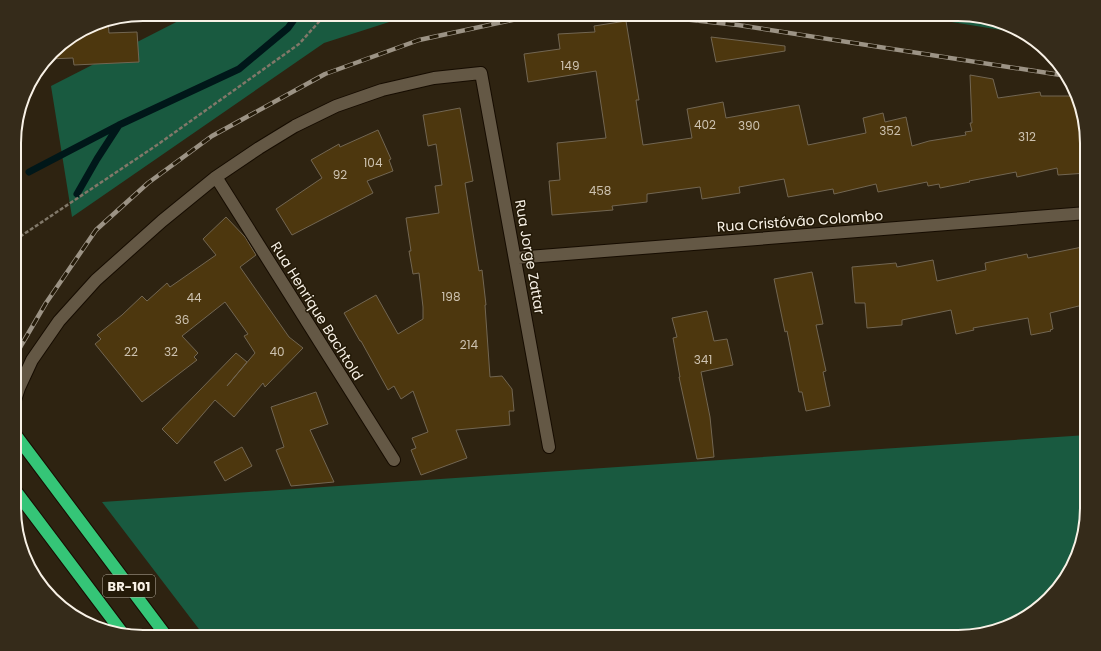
<svg xmlns="http://www.w3.org/2000/svg" width="1101" height="651" viewBox="0 0 1101 651" font-family="Poppins,sans-serif">
<style>
.green{fill:#195a40}
.lines{fill:none;stroke-linecap:round;stroke-linejoin:round}
.stream{stroke:#001719;stroke-width:7}
.building{fill:#4d370e;stroke:#726652}
.minor-casing{stroke:#160c00;stroke-width:14}
.major-casing{stroke:#160c00;stroke-width:14}
.highway-casing{stroke:#160c00;stroke-width:14}
.path{stroke:#817869;stroke-width:2.5;stroke-dasharray:4 2;stroke-linecap:butt}
.minor{stroke:#645845;stroke-width:12}
.major{stroke:#489963;stroke-width:12}
.highway{stroke:#35c577;stroke-width:12}
.rail-casing{stroke:#9c9385;stroke-width:4.5}
.rail{stroke:#241a08;stroke-width:3;stroke-dasharray:9;stroke-linecap:butt}
.labels{text-anchor:middle;dominant-baseline:central;stroke-width:3;stroke-linejoin:round;paint-order:stroke}
.number-label{font-size:12px;fill:#cdc2b0}
.shield{fill:#241a08;stroke:#b8b0a3;stroke-width:1}
.shield-label{font-size:13px;font-weight:bold;fill:#f8f1e6}
.street-label{font-size:14px;fill:#f8f1e6;stroke:#241a08}
.rim{fill:none;stroke:#f8f1e6;stroke-width:2}
</style>
<rect width="100%" height="100%" fill="#2e2311"/>
<path class="green" d="M192,14h222l-90,29 -252,174 -21,-131z
M902,14h56l65,17 3,3z
M1087,435v81l-17,57 -47,47 -57,17h-761l-103,-135z"/>
<g class="lines">
<path class="stream" d="M29,172l88,-46
M77,194l20,-35 22,-34 120,-56 49,-41 10,-14"/>
</g>
<path class="building" d="M108,21l1,12 28,-1 2,30 -65,3 -1,-7 -25,1 10,-13 36,-22z
M626,21l13,79h-3l7,45 49,-7 -5,-29 36,-7 3,16 73,-13 9,40 58,-12 -3,-15 20,-5 2,9 21,-5 6,29 17,-5 37,-6 -1,-3 7,-1 -2,-8h2l-2,-48 23,4 5,19 42,-6 1,4h33l13,38v39l-29,2 -1,-7 -40,9 -1,-5 -47,9 1,1 -30,6 -1,-4 -11,2 -1,-4 -49,10 -2,-8 -42,10 -1,-5 -45,8 -4,-18 -45,8 1,6 -38,6 -2,-12 -53,7v8l-35,4 1,4 -61,5 -3,-34 11,-1 -3,-37 49,-5 -10,-67 -68,11 -4,-28 36,-5 -2,-15 37,-2 -1,-6z
M711,37l74,9v5l-69,11z
M460,108l13,73 -8,2 14,88 3,-1 4,35h-1l5,72 12,-1 10,13 2,22h-5l1,14 -54,5 11,28 -46,17 -10,-25 5,-2 -4,-10 16,-6 -15,-41 -12,8 -7,-13 -6,4 -27,-49h-1l-16,-28 32,-18 22,39 25,-15v-12l-4,-34 -6,1 -4,-23h2l-5,-33 33,-5 -4,-27 7,-1 -6,-41 -8,2 -5,-31z
M378,130l13,29 -2,1 4,11 -26,10 6,12 -81,42 -16,-26 46,-31 -11,-18 28,-16 1,3z
M226,217l19,20 11,18 -16,12 49,70 14,11 -38,39 -2,-4 -29,34 -19,-17 -38,44 -15,-15 74,-76 11,9 -20,24 28,-33 -11,-17 4,-2 -23,-32 -43,34 16,17 -4,4 3,3 -55,42 -47,-58 6,-5 -4,-4 25,-20 20,-19 5,5 20,-18 3,4 46,-32 -13,-16z
M1087,246v58l-37,9 3,16 -3,1 1,1 -20,4 -3,-17 -55,10 1,2 -18,4 -5,-24 -49,10v5l-35,3 -2,-25h-10l-3,-36 44,-4 1,4 36,-7 4,21 49,-11 -1,-7 42,-9 1,4z
M812,272l11,52 -7,1 10,46 -3,1 7,34 -24,5 -4,-19h-3l-12,-61 -2,1 -11,-53z
M707,311l7,30 13,-2 6,26 -32,7 9,45 4,40 -17,2 -18,-82h1l-7,-39 4,-1 -5,-19z
M316,392l12,32 -18,6 24,52 -43,4 -15,-36 8,-3 -13,-40z
M242,447l10,19 -27,15 -11,-19z"/>
<g class="lines">
<defs>
<path id="minor" d="M216,177l178,283
M515,258l572,-45
M15,400l4,-12 13,-28 27,-39 37,-41 66,-59 54,-44 43,-29 36,-22 41,-20 46,-16 52,-12 47,-5 68,374"/>
<path id="major" d="M15,165v34"/>
<path id="highway" d="M15,434l152,203
M15,490l106,141"/>
</defs>
<use href="#minor" class="minor-casing"/>
<use href="#major" class="major-casing"/>
<use href="#highway" class="highway-casing"/>
<path class="path" d="M15,240l142,-95 142,-101 27,-30"/>
<use href="#minor" class="minor"/>
<use href="#major" class="major"/>
<use href="#highway" class="highway"/>
<defs>
<path id="rail" d="M636,14l102,11 329,51
M15,357l7,-13 24,-41 50,-73 52,-47 64,-47 113,-62 94,-34 98,-21 106,-5"/>
</defs>
<use href="#rail" class="rail-casing"/>
<use href="#rail" class="rail"/>
</g>
<g class="labels">
<g class="number-label">
<text x="570" y="65">149</text>
<text x="705" y="124">402</text>
<text x="749" y="125">390</text>
<text x="890" y="130">352</text>
<text x="1027" y="136">312</text>
<text x="373" y="162">104</text>
<text x="340" y="174">92</text>
<text x="600" y="190">458</text>
<text x="451" y="296">198</text>
<text x="194" y="297">44</text>
<text x="182" y="319">36</text>
<text x="469" y="344">214</text>
<text x="131" y="351">22</text>
<text x="171" y="351">32</text>
<text x="277" y="351">40</text>
<text x="703" y="359">341</text>
</g>
<rect class="shield" x="103" y="575" width="52" height="22" rx="3"/>
<g class="shield-label">
<text x="129" y="586">BR-101</text>
</g>
<g class="street-label">
<text transform="translate(800 221) rotate(-4)">Rua Cristóvão Colombo</text>
<text transform="translate(530 257) rotate(80)">Rua Jorge Zattar</text>
<text transform="translate(317 311) rotate(58)">Rua Henrique Bachtold</text>
</g>
</g>
<path d="M0 0H1101V651H0ZM143 21H958A122 122 0 0 1 1080 143V508A122 122 0 0 1 958 630H143A122 122 0 0 1 21 508V143A122 122 0 0 1 143 21Z" fill="#352b1a" fill-rule="evenodd"/>
<path class="rim" d="M143 21H958A122 122 0 0 1 1080 143V508A122 122 0 0 1 958 630H143A122 122 0 0 1 21 508V143A122 122 0 0 1 143 21Z"/>
</svg>
